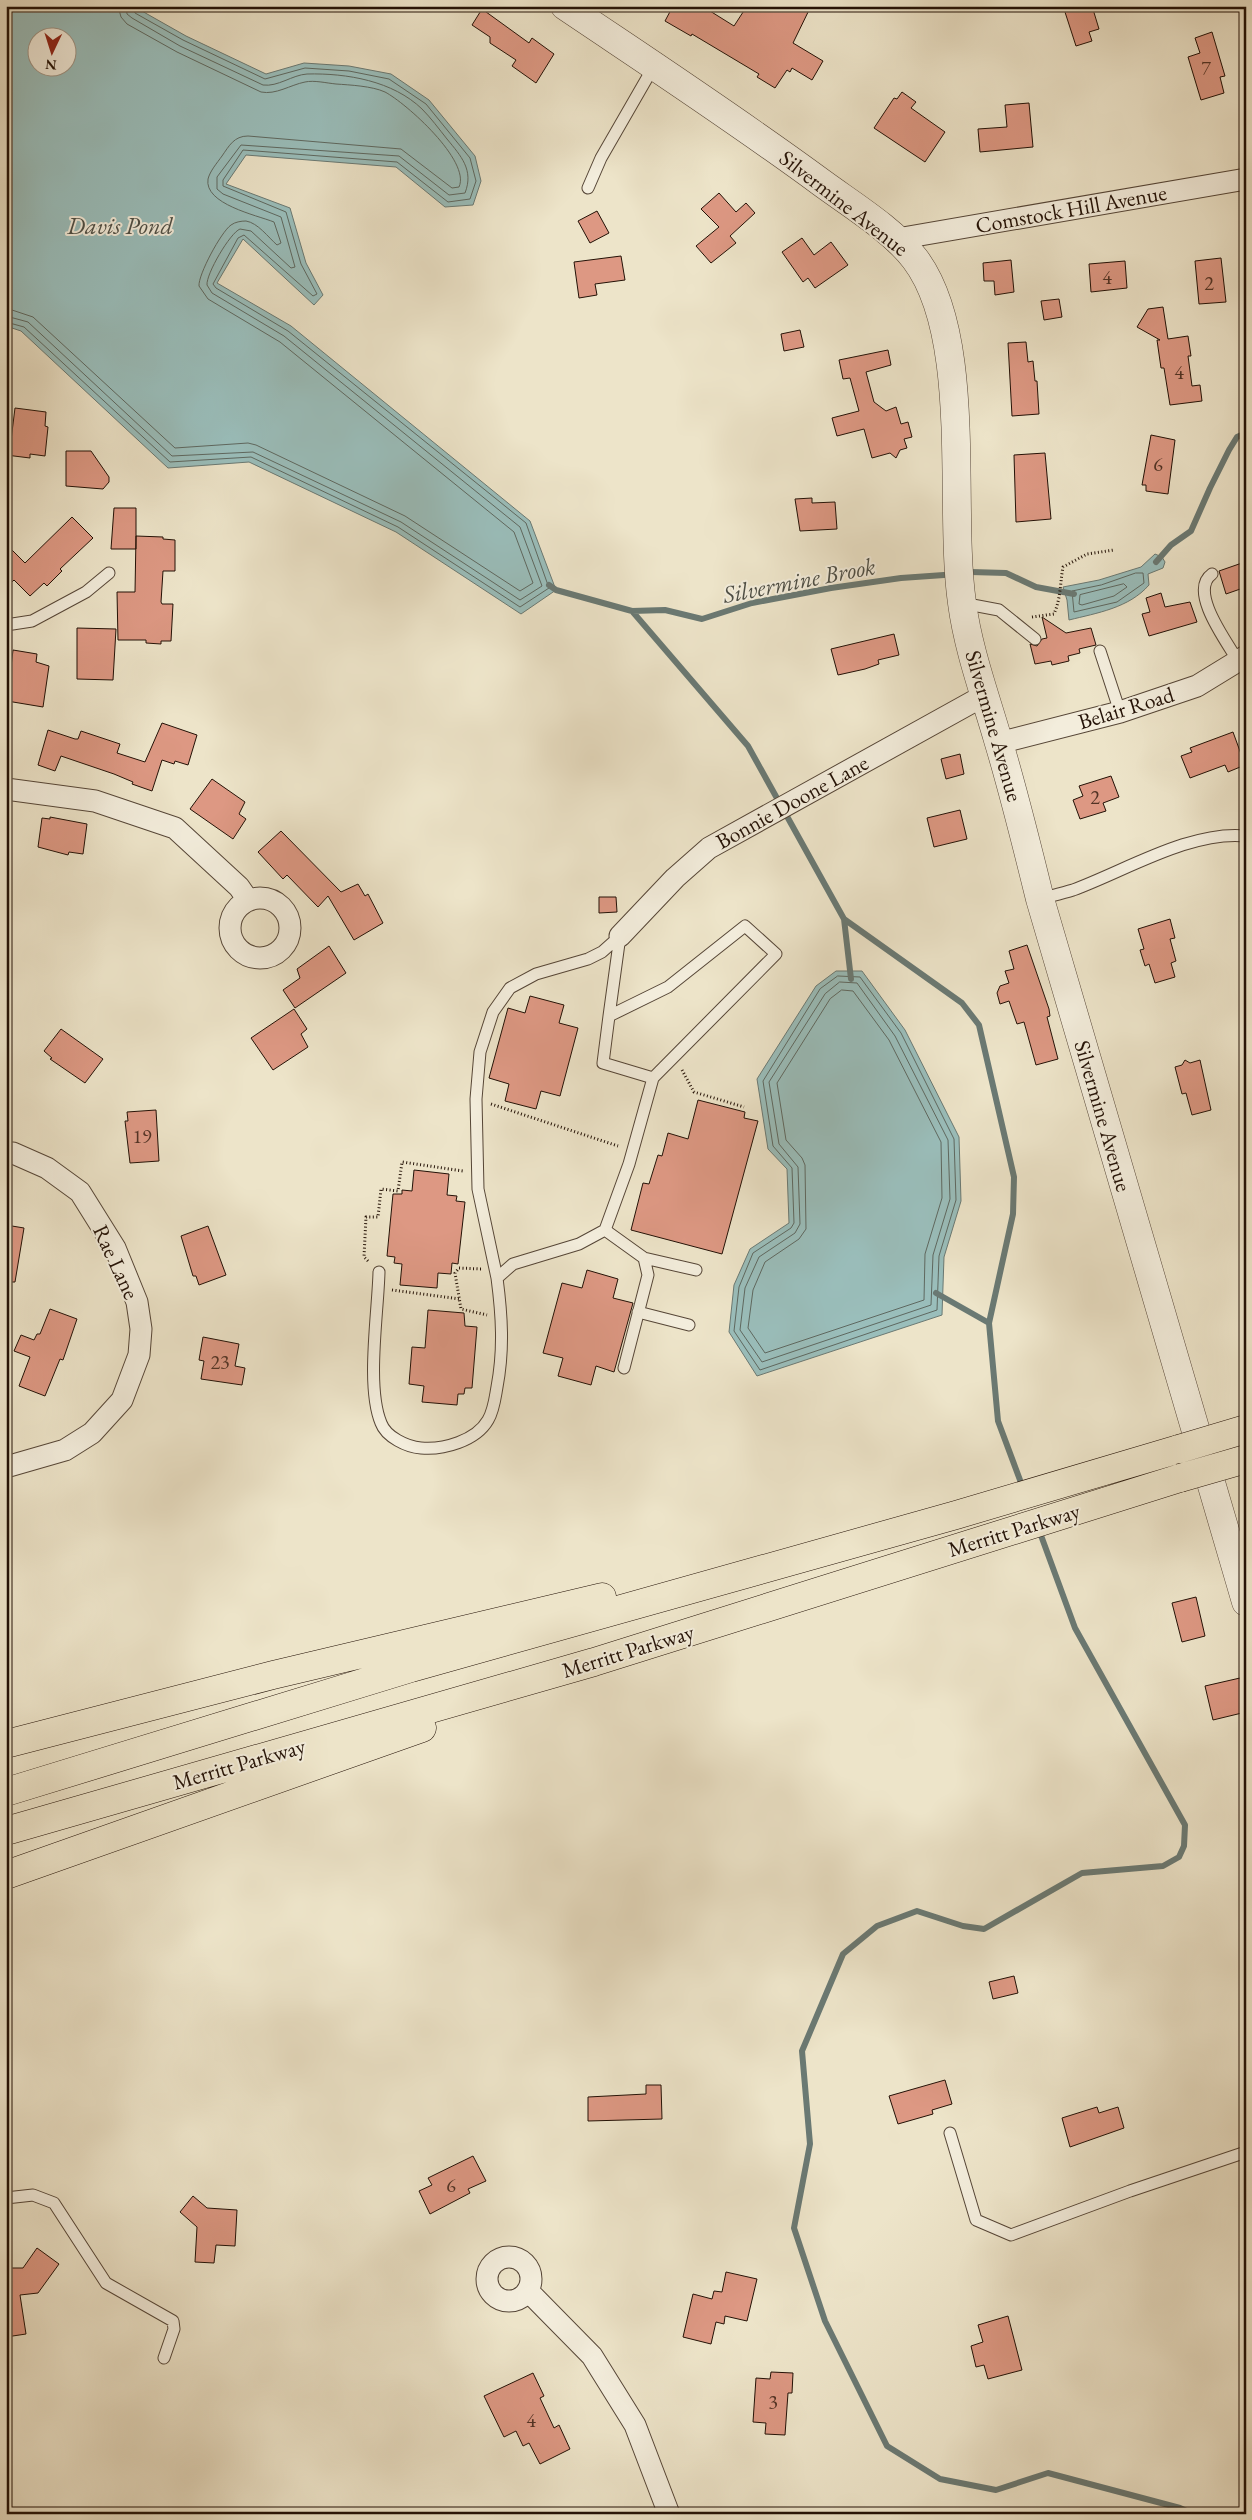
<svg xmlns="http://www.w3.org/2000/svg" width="1252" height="2520" viewBox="0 0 1252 2520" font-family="'EB Garamond',serif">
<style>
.water{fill:#9abebb;stroke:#6a7973;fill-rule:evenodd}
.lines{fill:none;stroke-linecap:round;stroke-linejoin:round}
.shore{stroke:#5e6860;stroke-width:1}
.stream{stroke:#6a7973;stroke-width:6}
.building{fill:#dd9883;stroke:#231106}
.service-casing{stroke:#564637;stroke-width:13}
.minor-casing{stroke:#564637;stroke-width:23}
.tertiary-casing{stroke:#564637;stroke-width:29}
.motorway-casing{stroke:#231106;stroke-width:29}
.path{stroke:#231106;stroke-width:3;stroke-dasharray:1 2.5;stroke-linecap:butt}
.service{stroke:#f3eddc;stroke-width:11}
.minor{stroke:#f3eddc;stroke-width:21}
.tertiary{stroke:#f3eddc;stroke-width:28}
.motorway{stroke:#ede4c9;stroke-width:28}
.motorway-bridge-casing{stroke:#231106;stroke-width:29;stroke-linecap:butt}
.motorway-bridge{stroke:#ede4c9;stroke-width:28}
.labels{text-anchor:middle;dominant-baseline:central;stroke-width:4;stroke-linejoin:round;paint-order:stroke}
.number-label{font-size:20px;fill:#523325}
.street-label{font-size:22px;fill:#231106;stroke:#f3eddc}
.water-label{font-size:24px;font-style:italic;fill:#4d4e45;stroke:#f3eddc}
</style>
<rect width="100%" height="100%" fill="#ede4c9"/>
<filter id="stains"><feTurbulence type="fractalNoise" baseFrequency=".004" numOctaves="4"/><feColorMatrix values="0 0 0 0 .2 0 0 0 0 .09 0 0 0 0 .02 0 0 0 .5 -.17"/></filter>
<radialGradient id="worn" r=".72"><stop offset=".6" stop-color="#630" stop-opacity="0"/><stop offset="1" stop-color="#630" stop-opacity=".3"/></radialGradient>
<path class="water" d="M6,6h127l53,30 80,38 38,-11 45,3 42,8 38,26 46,56 6,25 -8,24 -28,2 -49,-40 -150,-12 -20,29 64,24 16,55 17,32 -9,10 -71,-66 -26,44 74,43 239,195 26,69 -35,24 -125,-82 -147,-70 -81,6 -147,-137 -15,-5zM38,38h30v30h-30z
M1155,554l7,3 3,5 -2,6 -15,6 1,11c-20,23 -52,28 -80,35l-2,-20 -4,-13 36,-7 42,-13z
M836,971h26l43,59 54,107 2,64 -17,56 -2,58 -185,61 -28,-44 5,-47 16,-36 39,-26 -2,-54 -19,-20 -11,-70 59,-93z"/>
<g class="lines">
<path class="shore" d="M6,308l27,9 142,131 73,-5 8,2 149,71 115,75 13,-8 -19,-51 -234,-190 -72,-43 -9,-13c-1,-11 22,-54 32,-61 4,-3 10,-4 15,-4 12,2 22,16 31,24l4,-2 -7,-21c-18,-7 -70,-18 -66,-43 2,-8 9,-16 14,-23 7,-10 12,-20 26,-20l153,13 51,39 7,-1c12,-26 -53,-84 -74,-95 -13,-6 -35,-7 -49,-8 -10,-1 -22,-4 -31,-2 -15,3 -29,13 -44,10l-84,-40 -50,-28 -6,-7 -3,-11
M6,316l22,6 144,134 81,-4 148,70 119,78 22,-14 -22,-59 -236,-191 -72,-43 -5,-8c-1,-11 23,-52 33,-56l11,2 40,37 4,-1 -14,-50 -58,-23 -6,-5v-12l24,-32 158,11 50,39 16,-2c9,-23 -4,-37 -18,-54 -8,-10 -16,-21 -25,-30 -29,-28 -75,-36 -115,-35 -15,1 -29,13 -44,11l-83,-39 -48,-28 -5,-4 -1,-8
M6,322l18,5 146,135 81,-5 147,70 122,80 29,-19 -23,-65 -238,-192 -72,-43 -3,-4 25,-46 6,-3 69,61 4,-2 -16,-30 -15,-52 -63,-26v-6l20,-30 154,12 51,40 22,-3 6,-18 -6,-23 -44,-54 -37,-25 -40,-8 -44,-3 -40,11 -82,-39 -48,-27 -3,-7
M1136,573h7l1,10 -27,19 -43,10 -2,-21 29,-6z
M1124,584l3,3 -13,9 -32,9 -3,-1 1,-9z
M838,976l22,1 41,56 53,106 2,61 -17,56 -2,54 -177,60 -26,-39 5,-44 14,-34 38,-25 3,-5 -2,-55 -19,-22 -10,-65 57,-92z
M840,982l17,1 38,53 53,104 2,59 -17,56 -2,50 -169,57 -22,-32 5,-42 14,-31 36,-24 5,-9 -2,-57 -19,-23 -10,-62 56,-88z
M842,990l11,1 36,49 52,102 1,56 -17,56 -1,46 -159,53 -17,-25 5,-38 12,-28 34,-23 7,-10 -1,-64 -3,-7 -16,-18 -9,-57 53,-84z"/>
<path class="stream" d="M1156,562l15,-17 20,-14 19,-43 19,-38 8,-13 9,-4
M971,572l35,1 30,14 38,7
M549,585l7,5 76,21 116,135 96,173 118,84 17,22 35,152 -1,37 -24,109 9,98 25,67
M632,611l33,-1 37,9 50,-16 79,-15 70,-10 43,-3
M844,919l7,60
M936,1293l53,30
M1039,1530l36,98 110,197 -1,21 -5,11 -16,9 -81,7 -98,56 -21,-3 -46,-15 -40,15 -34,28 -41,97 8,93 -16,84 31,93 62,125 53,33 56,11 52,-17 132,35 -4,6
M1180,2508l13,6"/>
</g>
<path class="building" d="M673,6h29l32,20 13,-20h64l-18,37 30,18 -11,19 -20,-12 -2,4 -3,-2 -12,18 -18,-11 2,-3 -67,-40 -1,2 -26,-15z
M1073,6h19l7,23 -10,3 3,9 -16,5 -12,-37z
M482,9l47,34 3,-5 22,16 -18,29 -24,-17 4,-6 -26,-17v-6l-18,-12z
M1212,32l13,44 -5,1 4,16 -23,7 -13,-43 12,-4 -5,-15z
M902,92l14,10 -5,6 34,24 -20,30 -51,-34 20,-30 3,1z
M1029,103l4,44 -53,5 -2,-23 29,-2 -2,-22z
M719,193l17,19 10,-9 9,10 -25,23 6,7 -25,20 -15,-17 23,-19 -18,-18z
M597,211l12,22 -19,10 -12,-22z
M802,238l12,17 17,-13 17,23 -33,23 -7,-10 -5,4 -21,-30z
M621,256l4,24 -30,4 2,11 -18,3 -5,-36z
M1221,258l5,44 -27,2 -4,-43z
M1011,260l3,32 -19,3 -1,-14h-10l-1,-18z
M1125,261l2,27 -36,4 -2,-28z
M1059,299l3,18 -18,3 -3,-19z
M1163,307l5,32 20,-3 3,20h-3l4,30 8,-1 2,16 -32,4 -6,-37h-3l-4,-28h3l-23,-13 11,-18z
M800,330l4,17 -20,4 -3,-17z
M1026,342l2,20 5,-1 2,20h2l2,33 -27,2 -4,-73z
M888,350l3,15 -25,7 8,30 12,9 10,-4 5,17 7,-2 4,15 -8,2 3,9 -7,2 -4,8 -6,-5 -18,5 -8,-29 -27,7 -5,-18 27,-7 -9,-33 -7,1 -4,-19z
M15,408l31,4 -1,14 3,1 -3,29 -15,-2v4l-24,-3v-15h5z
M1151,435l24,5 -7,54 -22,-3v-6h-4z
M66,451h25l18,26v5l-6,7 -37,-3z
M1045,453l6,66 -35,3 -2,-67z
M812,498v5l23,-1 2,27 -37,2 -5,-32z
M114,508h22v41h-25z
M72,517l21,21 -33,31 2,2 -15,15 -3,-3 -14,13 -16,-16 -8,8v-44l19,19z
M136,536l27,1v2l12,1v31h-12l-2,31 1,2h11l-2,37h-10v3l-15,-1v-3h-28l-1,-48h18z
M1242,563l4,9v15l-20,7 -7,-23z
M1161,593l4,14 25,-5 7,20 -48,14 -7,-22 8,-2 -4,-14z
M1042,617l24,16 25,-5 5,17 -17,4 1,4 -12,3 1,5 -17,4 -1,-4 -16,3 -5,-20 7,2 5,-7 5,-1z
M77,628l39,1 -3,51 -36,-1z
M894,634l5,21 -21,5 1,4 -14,5 -27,6 -7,-26z
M13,650l24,4 -1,8 13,4 -6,41 -36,-6z
M162,723l35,12 -9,30 -13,-4 -1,3 -12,-4 -10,31 -20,-7 1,-2 -19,-8 -53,-18 -6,15 -17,-6 10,-35 27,9h3l3,-8 39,13 -3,9 28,9z
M1233,732l12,33 -17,7 -3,-7 -35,13 -9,-22 11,-4 -2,-4z
M960,754l4,20 -18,5 -5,-20z
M1111,776l8,21 -16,6 3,8 -26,8 -7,-19 10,-4 -4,-10z
M212,779l33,23 -6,12 7,5 -13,20 -43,-30z
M960,810l7,29 -33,8 -7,-29z
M50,817l37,7 -4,30 -14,-2 -1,3 -30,-8 4,-29 8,1z
M281,831l60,61 17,-8 7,12 3,-2 15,29 -29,17 -26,-44 -10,11 -31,-32 -4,4 -25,-27z
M599,897h17l1,15 -18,1z
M1170,919l5,19 -5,1 6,22 -5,2 4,14 -20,6 -6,-19 -4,2 -5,-16 4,-1 -6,-20z
M1027,945l22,64 1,7 -3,1 11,42 -22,6 -12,-43 -7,2 -8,-23 -9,3 -3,-11 3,-7 9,-3 -4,-12 9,-2 -5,-18z
M329,946l17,27 -51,35 -12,-18 17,-12 -3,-9z
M530,996l34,9 -5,18 19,5 -18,68 -19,-5 -5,18 -31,-8 4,-17 -20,-6 19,-70 17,5z
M294,1009l13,20 -6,5 7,13 -35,23 -22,-32z
M61,1029l42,30 -18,24 -35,-24 2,-1 -8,-7z
M1185,1060l5,3 10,-3 11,50 -19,5 -6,-22 -4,1 -7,-27 7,-2z
M698,1100l47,12 -1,6 14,3 -36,133 -91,-24 12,-47 6,1 9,-29 4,1 6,-23 20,6z
M156,1110l3,51 -29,2 -5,-42h3l-1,-9z
M414,1170l35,4 -2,21 10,1 -1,5 9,1 -7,62 -6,-1 -1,11 -13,-1 -1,15 -37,-3 2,-21 -8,-1 1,-6 -8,-1 6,-62h9v-4l10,1z
M6,1225l18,3 -9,54h-9z
M208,1226l18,49 -27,10 -3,-9h-3l-12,-40z
M587,1270l31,9 -5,19 20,5 -19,69 -18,-6 -5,19 -33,-9 5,-18 -20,-5 19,-70 20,5z
M50,1309l27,10 -14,41 -3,-1 -15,37 -26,-10 11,-29 -16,-6 7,-16 13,5 3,-6h3z
M428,1310l36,3 1,13 12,1 -5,61h-7l-1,6h-6l-1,11 -35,-3 2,-16 -15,-2 3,-37 13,1z
M203,1337l36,7 -4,22 10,2 -3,17 -41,-6 3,-18 -5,-1z
M1196,1597l9,39 -23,6 -10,-39z
M1240,1678l6,21v13l-33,8 -8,-34z
M1014,1976l4,17 -25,6 -4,-17z
M945,2080l7,24 -20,6 1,4 -35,10 -9,-28z
M646,2085h15l1,34 -74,2v-24l58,-3z
M1097,2107l2,6 19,-6 6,21 -54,19 -8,-29z
M473,2156l13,25 -18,8 2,4 -40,21 -11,-23 13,-6 -4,-7z
M193,2196l14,12 30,2 -2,36 -19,-1 -2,18 -19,-1 2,-35 -17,-15z
M37,2248l22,16 -21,29 -18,2 6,39 -20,3v-69h17z
M726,2272l31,7 -10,42 -22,-5 -1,8 -8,-2 -5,22 -28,-7 10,-43 19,5 2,-8 8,1z
M1008,2316l14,54 -34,9 -4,-14 -8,2 -5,-21 12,-4 -5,-17z
M771,2372l22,1 -1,20h-4l-3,42 -20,-1 1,-11 -13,-1 3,-44 14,1z
M533,2373l11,23 -4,2 14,30 5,-3 11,24 -30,15 -11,-21 -6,3 -7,-15 -12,6 -20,-41z"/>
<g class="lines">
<defs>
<path id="service" d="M588,188l13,-30 53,-92
M1212,574c-24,17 15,68 26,87
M962,603l37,7 36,29
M6,625l26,-4 54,-29 23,-19
M1100,651l20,61
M1040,899c11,-3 23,-6 33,-9 52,-19 118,-60 173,-54
M609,1016l11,-80
M605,1230l39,28 4,17 -24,93
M644,1258l52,12
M379,1272c-1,41 -13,115 2,151 5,14 26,24 40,25 22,2 55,-7 67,-28 6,-10 7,-22 9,-33 7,-37 5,-71 0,-109l16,-14 66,-20 26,-14 24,-66 24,-86 123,-124 -31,-28 -77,61 -59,29 -6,47 50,15
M497,1278l-19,-89 -2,-90 4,-47 13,-40 17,-24 26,-14 52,-15 14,-7 18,-16
M638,1312l51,13
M950,2133l26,87 35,15 119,-44 116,-39
M6,2198l27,-3 21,8 52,80 67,38 1,8 -10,29"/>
<path id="minor" d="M897,239l349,-60
M999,743l121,-31 77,-26 49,-30
M6,789l89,12 80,27 64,59 9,13
M230 928a30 30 0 1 1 60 0a30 30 0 1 1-60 0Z
M620,936l55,-58 34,-30 276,-153
M6,1153h7l34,15 33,24 35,56 22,54 4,27 -2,26 -17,45 -30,33 -27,17 -59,17
M487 2279a22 22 0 1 1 44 0a22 22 0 1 1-44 0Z
M528,2291l64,65 43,69 34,89"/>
<path id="tertiary" d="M565,6c86,58 173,115 257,177 30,22 71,47 93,76 59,78 33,247 47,344 6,46 23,92 36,137 16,53 29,106 42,159l206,703"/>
<path id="motorway" d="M6,1744l267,-69 329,-78
M6,1792l405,-124 545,-153 223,-66
M6,1831l588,-169 586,-184
M6,1875l416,-147"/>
</defs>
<use href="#service" class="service-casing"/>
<use href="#minor" class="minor-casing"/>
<use href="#tertiary" class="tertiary-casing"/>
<use href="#motorway" class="motorway-casing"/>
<path class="path" d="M1032,617l22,-3c7,-16 6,-31 9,-47l24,-13 27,-4
M682,1070l12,22 50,15
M491,1104l127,42
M368,1261l-4,-4 2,-40h12l3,-28 17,2 4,-29 61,9
M481,1269l-22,-1 -4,5 6,36 26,6
M392,1290l68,9"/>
<use href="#service" class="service"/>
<use href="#minor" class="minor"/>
<use href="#tertiary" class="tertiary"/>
<use href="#motorway" class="motorway"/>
<defs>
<path id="motorway-bridge" d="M1179,1449l67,-20
M1180,1478l66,-19"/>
</defs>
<use href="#motorway-bridge" class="motorway-bridge-casing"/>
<use href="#motorway-bridge" class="motorway-bridge"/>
</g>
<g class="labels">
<g class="number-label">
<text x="1206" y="68">7</text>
<text x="1107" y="277">4</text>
<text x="1209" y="283">2</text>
<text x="1179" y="372">4</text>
<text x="1158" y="464">6</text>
<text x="1095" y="797">2</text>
<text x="142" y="1136">19</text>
<text x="220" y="1362">23</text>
<text x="451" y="2185">6</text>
<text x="773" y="2402">3</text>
<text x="531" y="2420">4</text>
</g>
<g class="street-label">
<text transform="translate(844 203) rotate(38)">Silvermine Avenue</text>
<text transform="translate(1071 209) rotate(-10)">Comstock Hill Avenue</text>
<text transform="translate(1126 708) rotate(-17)">Belair Road</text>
<text transform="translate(994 726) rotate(74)">Silvermine Avenue</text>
<text transform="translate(792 802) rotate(-29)">Bonnie Doone Lane</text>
<text transform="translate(1103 1116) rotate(74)">Silvermine Avenue</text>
<text transform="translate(116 1262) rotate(65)">Rae Lane</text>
<text transform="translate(1014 1530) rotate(-17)">Merritt Parkway</text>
<text transform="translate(628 1651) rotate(-17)">Merritt Parkway</text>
<text transform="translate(239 1764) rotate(-16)">Merritt Parkway</text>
</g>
<g class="water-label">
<text x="120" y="225">Davis Pond</text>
<text transform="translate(799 580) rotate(-11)">Silvermine Brook</text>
</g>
</g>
<rect width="1252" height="2520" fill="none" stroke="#ede4c9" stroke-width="25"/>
<rect x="8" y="8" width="1237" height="2505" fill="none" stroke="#231106" stroke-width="2.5"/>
<rect x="12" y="12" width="1227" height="2495" fill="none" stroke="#231106"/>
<g transform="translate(52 52) rotate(184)"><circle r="24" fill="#f3eddc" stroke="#a09586"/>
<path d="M0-4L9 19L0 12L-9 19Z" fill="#8f2418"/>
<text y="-8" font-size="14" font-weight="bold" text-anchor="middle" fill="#231106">N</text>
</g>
<rect width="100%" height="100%" filter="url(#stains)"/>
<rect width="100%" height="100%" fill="url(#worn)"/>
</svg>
